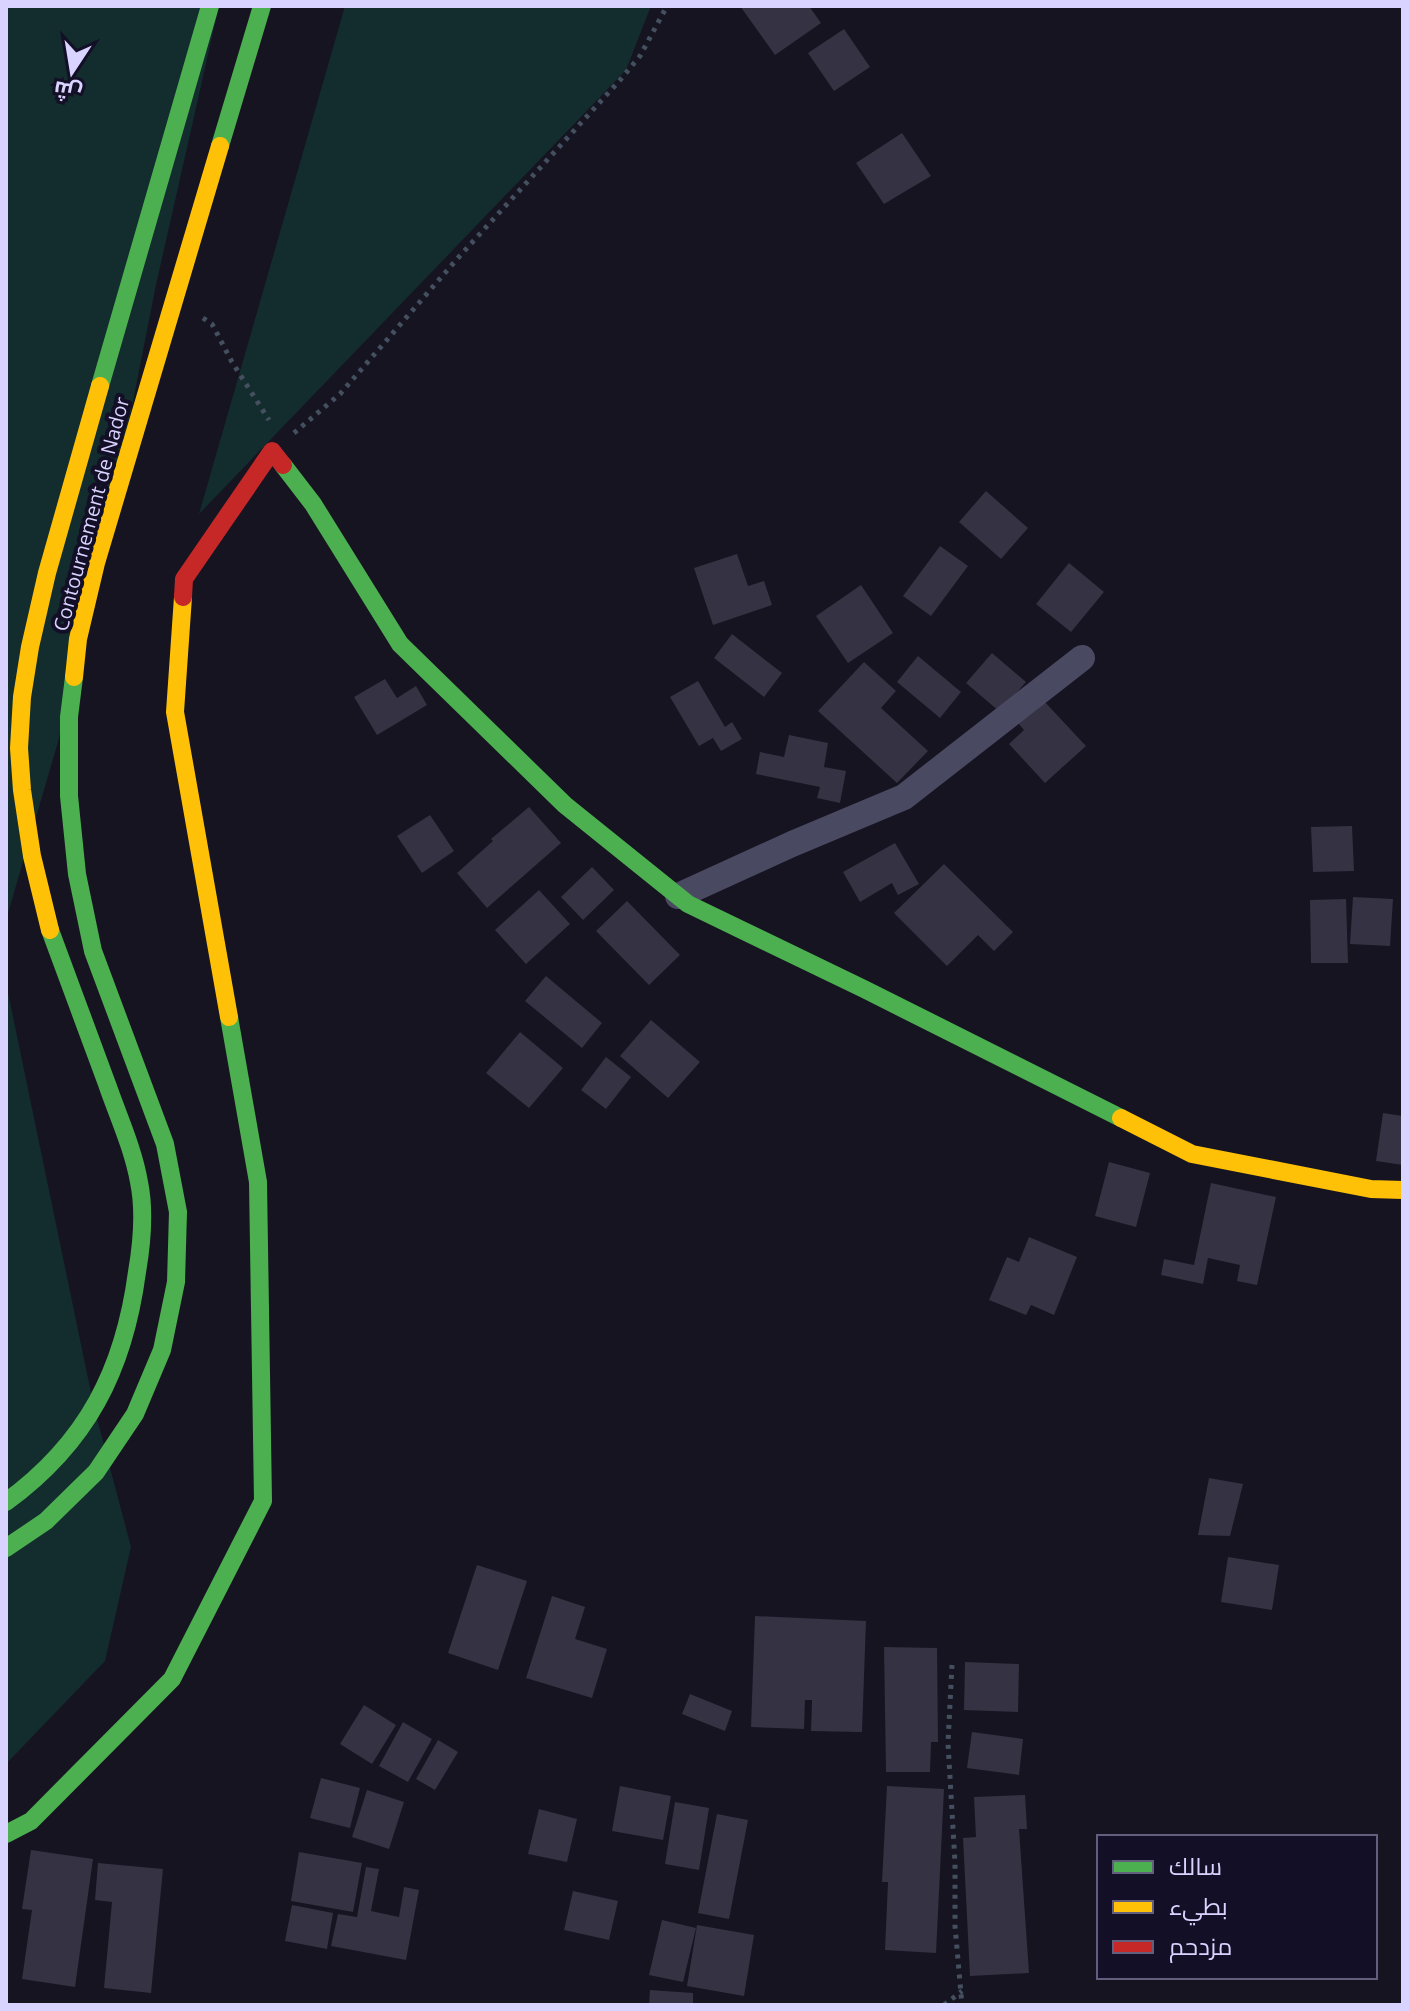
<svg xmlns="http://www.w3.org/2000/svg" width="1409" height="2011" viewBox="0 0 1409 2011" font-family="'Open Sans',Cairo,sans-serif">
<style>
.green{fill:#132c2d}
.building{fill:#343243}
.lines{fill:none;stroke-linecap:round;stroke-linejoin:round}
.path{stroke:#44505f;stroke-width:5;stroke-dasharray:4 6;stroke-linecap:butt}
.street{stroke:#4a4962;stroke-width:26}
.fast{stroke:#4caf50;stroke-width:18}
.slow{stroke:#ffc107;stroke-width:18}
.jam{stroke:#c62828;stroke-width:18}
.labels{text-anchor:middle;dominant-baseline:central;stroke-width:8;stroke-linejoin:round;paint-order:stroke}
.street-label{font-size:20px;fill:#d9d4ff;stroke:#130f26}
</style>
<rect width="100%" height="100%" fill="#161421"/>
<path class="green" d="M6,6h213l-63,279 -49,247 -49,210 -52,178z
M345,6h306l-25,64 -427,444z
M6,983l88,424 37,140 -26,114 -99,103z"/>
<path class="building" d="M740,6h69l12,17 -46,32z
M844,29l26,38 -36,24 -26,-38z
M902,133l29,43 -47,28 -28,-41z
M986,491l42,37 -27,31 -42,-37z
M940,546l28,20 -37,50 -28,-20z
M737,554l11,32 16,-5 8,24 -59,20 -19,-57z
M1069,563l35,29 -33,40 -35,-28z
M861,585l32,48 -45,30 -32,-47z
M732,634l50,39 -18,24 -50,-39z
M992,653l34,29 -26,30 -34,-29z
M918,656l43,36 -21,26 -43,-36z
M864,662l32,29 -15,17 47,43 -31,32 -79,-72z
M385,679l12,19 19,-12 11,19 -50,30 -23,-38z
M698,681l27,46 7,-5 10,17 -21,12 -8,-13 -14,8 -29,-49z
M1043,700l43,46 -41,37 -36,-39 15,-14 -6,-7z
M789,735l39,8 -4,24 22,4 -6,32 -23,-5 3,-11 -64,-13 4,-22 24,5z
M529,807l32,36 -74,65 -30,-35 36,-32 -2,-2z
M430,815l24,36 -32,22 -25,-37z
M1352,826l2,45 -41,1 -2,-45z
M895,843l24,41 -21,11 -6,-12 -32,19 -17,-30z
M944,864l69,68 -19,19 -16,-16 -31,31 -53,-53z
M592,867l22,23 -31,30 -22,-23z
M539,890l31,34 -44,40 -31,-34z
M1353,897l40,2 -3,47 -40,-2z
M1346,899l2,64h-37l-1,-63z
M627,901l53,54 -31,30 -53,-54z
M546,976l56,47 -20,25 -57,-47z
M651,1020l49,42 -32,36 -48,-42z
M520,1032l43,36 -34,40 -43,-35z
M606,1057l25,20 -25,32 -25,-19z
M1383,1113l20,3v49l-27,-4z
M1109,1162l41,11 -14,54 -41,-11z
M1211,1183l65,14 -19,88 -20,-4 3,-16 -32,-7 -5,26 -42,-9 3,-16 30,6z
M1029,1237l48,20 -23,58 -23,-10 -5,10 -37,-15 18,-43 12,5z
M1209,1478l34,6 -13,52 -32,-1z
M1228,1557l51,8 -7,45 -51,-8z
M477,1565l50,16 -29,89 -50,-17z
M552,1596l33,11 -10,32 32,10 -15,49 -66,-20z
M755,1616l111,5 -4,111 -51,-1 1,-31h-7l-1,29 -53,-2z
M884,1647l53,1 1,94h-7l-1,30h-44z
M965,1662l54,2 -1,48 -54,-2z
M690,1694l42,17 -7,20 -43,-17z
M364,1705l32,20 -24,39 -32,-20z
M403,1722l29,17 -24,43 -29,-16z
M972,1732l51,7 -4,36 -52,-7z
M438,1740l20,12 -23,38 -19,-11z
M321,1778l39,10 -10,40 -40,-10z
M620,1786l51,10 -8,44 -51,-9z
M887,1786l57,3 -8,164 -51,-3 3,-68h-6z
M367,1790l37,12 -15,47 -37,-12z
M1025,1795l2,34h-8l10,144 -59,3 -7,-138 13,-1 -2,-40z
M675,1802l34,6 -10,62 -34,-6z
M539,1809l38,10 -10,43 -39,-8z
M717,1814l31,6 -19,99 -31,-6z
M31,1850l62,9 -18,128 -53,-8 10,-69 -10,-1z
M299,1852l63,11 -9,49 -62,-11z
M98,1863l65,6 -12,124 -47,-5 8,-86 -17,-2z
M366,1867l13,2 -8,42 28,6 5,-30 15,3 -13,70 -75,-14 7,-32 19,3z
M573,1891l45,10 -9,39 -45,-10z
M292,1905l41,8 -6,36 -42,-8z
M662,1920l34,8 -13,54 -34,-7z
M697,1925l57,10 -10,61 -57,-10z
M650,1990l43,3v12h-44z"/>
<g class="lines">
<path class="path" d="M203,318l9,6 20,38 37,58
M294,433l46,-39 117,-135 164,-180 19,-23 27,-50
M952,1665l-4,78 7,120v63l7,79
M944,2005l18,-14"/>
<path class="street" d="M678,896l114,-52 112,-47 178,-139"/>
<path class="fast" d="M220,146l42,-140
M100,386l110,-380
M283,465l30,39 87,140 165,161 123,99 176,85 257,129
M6,1502c81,-59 118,-132 131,-230 5,-29 8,-61 2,-90 -6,-34 -21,-66 -32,-98 -19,-51 -38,-103 -57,-154
M6,1548l40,-27 50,-49 39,-58 27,-64 14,-68 2,-70 -13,-68 -72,-193 -16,-77 -8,-78v-79l5,-40
M6,1834l25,-13 141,-142 91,-178 -5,-319 -29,-165"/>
<path class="slow" d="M183,597l-8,115 54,305
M74,677l4,-38 18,-76 124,-417
M50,930l-18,-74 -10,-66 -3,-42 3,-51 8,-50 17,-74 53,-187
M1121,1118l71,36 179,35 32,1"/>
<path class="jam" d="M183,597l1,-18 88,-128 11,14"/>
</g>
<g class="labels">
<g class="street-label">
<text transform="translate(91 514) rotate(-75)">Contournement de Nador</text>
</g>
</g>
<rect width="1409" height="2011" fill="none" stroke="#d9d4ff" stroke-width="16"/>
<rect x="1097" y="1835" width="280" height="144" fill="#130f26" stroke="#625e7d" stroke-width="2"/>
<rect x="1113" y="1861" width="40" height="12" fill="#4caf50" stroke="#625e7d" stroke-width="2"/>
<text x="1169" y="1875" font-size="24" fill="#d9d4ff">سالك</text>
<rect x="1113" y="1901" width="40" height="12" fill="#ffc107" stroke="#625e7d" stroke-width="2"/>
<text x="1169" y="1915" font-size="24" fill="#d9d4ff">بطيء</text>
<rect x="1113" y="1941" width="40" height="12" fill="#c62828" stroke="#625e7d" stroke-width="2"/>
<text x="1169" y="1955" font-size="24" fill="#d9d4ff">مزدحم</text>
<g transform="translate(72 72) rotate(192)" stroke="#130f26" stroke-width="6" paint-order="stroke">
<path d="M0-6L14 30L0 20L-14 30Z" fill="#d9d4ff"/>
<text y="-12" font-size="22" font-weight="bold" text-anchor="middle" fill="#d9d4ff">ش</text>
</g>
</svg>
